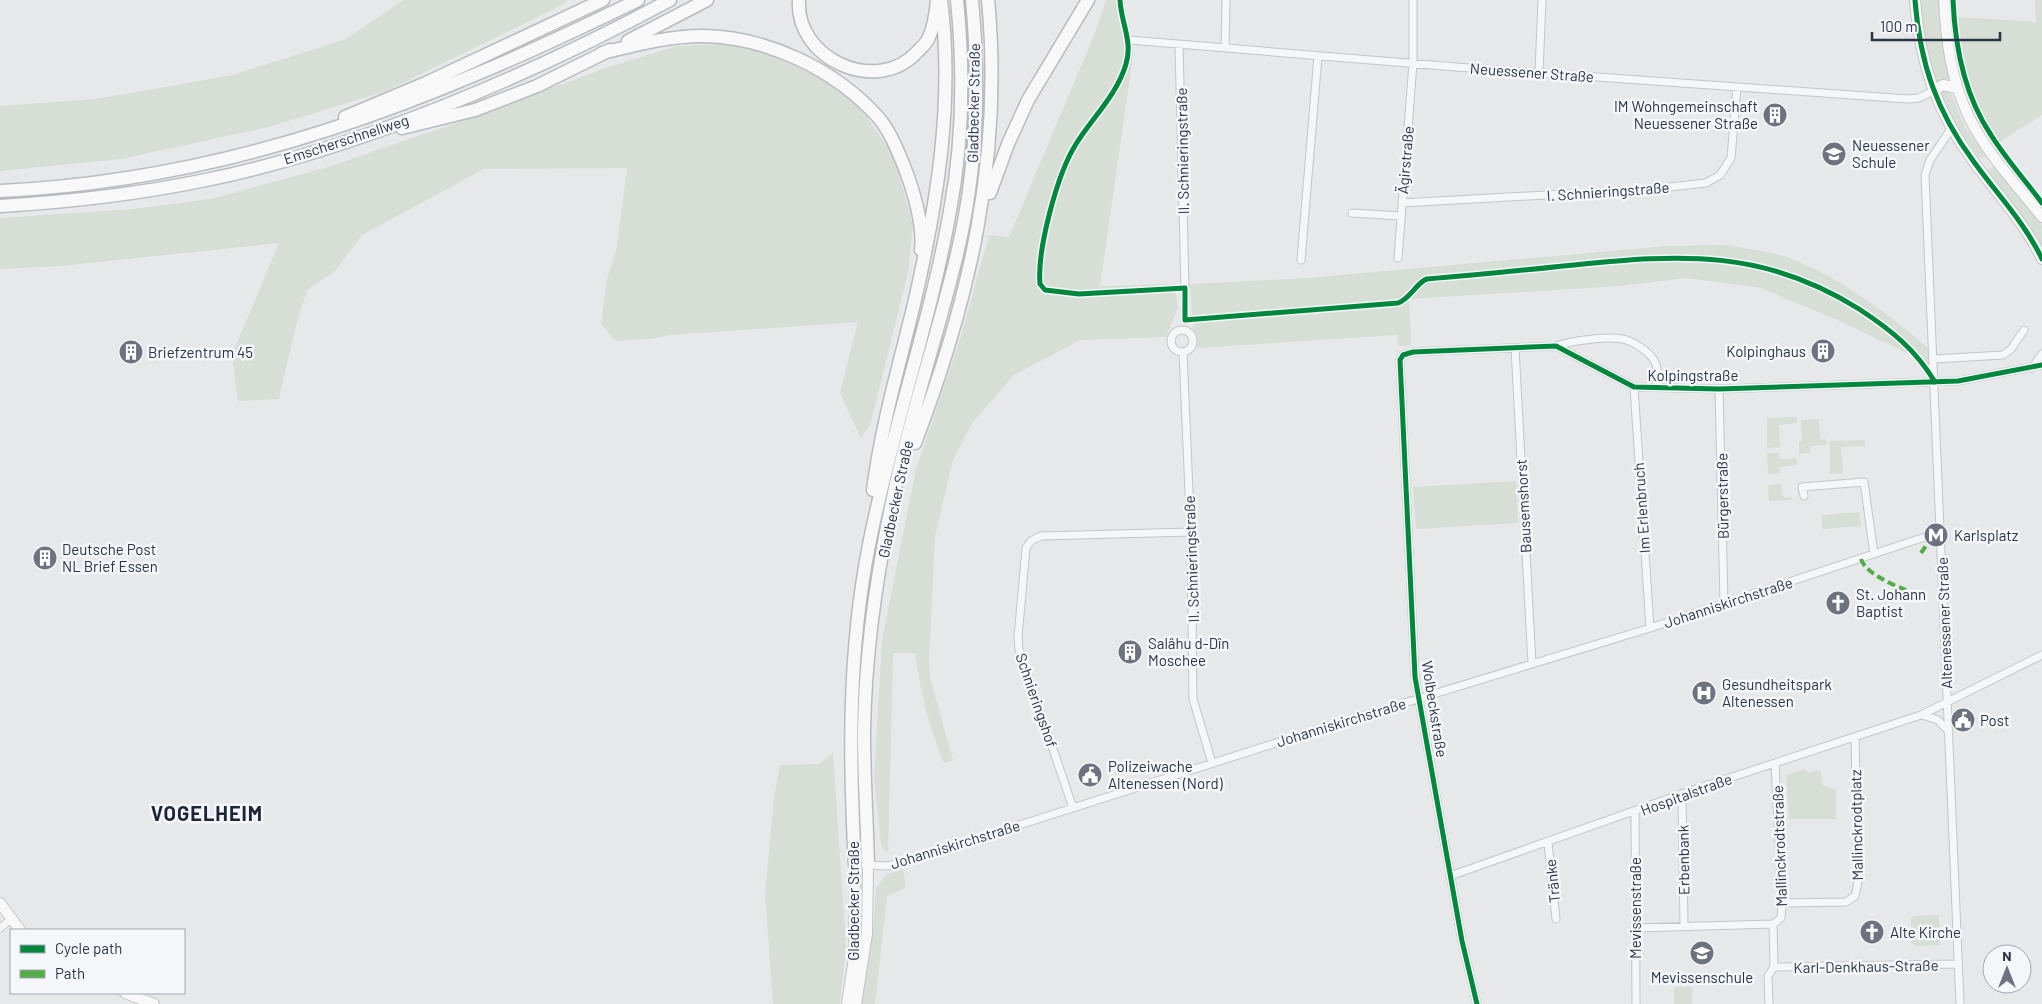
<svg xmlns="http://www.w3.org/2000/svg" width="2042" height="1004" viewBox="0 0 2042 1004" font-family="Barlow,sans-serif">
<style>
.green{fill:#d6ded6}
.lines{fill:none;stroke-linecap:round;stroke-linejoin:round}
.street-casing{stroke:#c4c6c8;stroke-width:9}
.secondary-casing{stroke:#c4c6c8;stroke-width:12}
.primary-casing{stroke:#c2c5c8;stroke-width:12}
.highway-casing{stroke:#b8bbbf;stroke-width:15}
.street{stroke:#f5f6f7;stroke-width:7}
.secondary{stroke:#f8f8f8;stroke-width:10}
.primary{stroke:#f8f8f8;stroke-width:10}
.highway{stroke:#f8f8f8;stroke-width:12}
.quiet{stroke:#54ac47;stroke-width:4;stroke-dasharray:8 4;stroke-linecap:butt}
.cycleway-casing{stroke:#f4f6f9;stroke-width:8}
.cycleway{stroke:#00873e;stroke-width:5}
.labels{text-anchor:middle;dominant-baseline:central;stroke-width:5;stroke-linejoin:round;paint-order:stroke}
.street-label{font-size:15px;fill:#2b3445;stroke:#f4f6f9}
.poi-label{font-size:15px;fill:#2b3445;stroke:#f4f6f9;text-anchor:start}
.district-label{font-size:20px;font-weight:bold;letter-spacing:1px;fill:#1d2536;stroke:#f4f6f9}
</style>
<rect width="100%" height="100%" fill="#e6e8ea"/>
<path class="green" d="M403,0h164l-5,5 -176,86 -117,36 -148,32 -121,12v-65l96,-7 137,-24 113,-36z
M1106,0h18l9,55 -33,231 74,-2 4,23 -12,30 -86,3 -66,35 -41,47 -20,38 -18,76 -6,121 1,21 23,82 -9,3c-16,-38 -23,-70 -29,-110h-22l-5,200 -5,-4 -2,-6 -7,-65 8,-137 34,-172 45,-133 28,-101 20,2 86,-204z
M1920,0h20l2,37 8,42 -15,4 -12,-48z
M2035,0h7v115l-43,27 -25,-41 -9,-30 -8,-54 79,5z
M720,44l43,6 68,34 28,22 35,50 19,70 -5,46 -37,150 -10,16 -21,-45 18,-71 -187,13 -22,4 -34,2 -14,-17 6,-45 10,-32 10,-79 -143,1 -122,66 -27,36 -28,19 -12,39 -16,70 -41,2 -6,-46 47,-112 -218,23 -61,3v-51l133,-9 78,-10 114,-31 140,-48 138,-51 73,-23z
M1945,89l5,2 15,36 20,25 1,4 -3,2 -4,-1c-10,-14 -40,-50 -39,-66z
M1996,167l46,58v22l-57,-77z
M1729,245c19,5 41,6 60,13 51,19 100,56 141,92l-2,15 -4,4 -7,-11 -75,-36 -81,-34 -75,-10 -66,8 -211,13 2,46 -12,1 -2,-11 -200,13 1,-12 -5,-7 -3,-45 117,-6 361,-32z
M1796,417l1,6 -18,2 1,22 -13,1v-30z
M1819,419l1,21 6,-1 1,6 -17,1v7l-11,1v-13h3l-1,-21z
M1865,440v6l-24,1 2,26 -13,1v-33z
M1767,453h12l1,6 17,-1v7l-17,2v6l-12,1z
M1516,481l2,42 -102,6 -3,-42z
M1781,484l1,10 3,4 7,-1v3l-23,1 -1,-16z
M1859,512l2,14 -39,3v-14z
M833,753l13,193 -6,58h-67l-8,-111 9,-95 6,-33 39,-1z
M1806,769l1,4 13,-3 3,15 13,5v29h-47l-3,-44z
M903,869l3,19 -19,8 -12,108h-14l13,-81 2,-35 10,-13z
M1939,915l1,30 -25,1 -4,-3v-25l3,-2z
M1674,987h18v17h-18z"/>
<g class="lines">
<defs>
<path id="street" d="M1129,40l327,27 452,32 11,-1 14,-7
M1179,45l6,243
M1225,48l1,-48
M1539,72l3,-72
M1951,129l-21,31 -5,15 35,829
M1402,203l250,-14 54,-6 14,-8 11,-17 6,-71
M1352,213l49,3
M1398,258l15,-195v-63
M1301,260l17,-204
M1171 341a11 11 0 1 1 22 0a11 11 0 1 1-22 0Z
M1556,346c15,-5 51,-10 66,-7 10,1 27,13 32,21 5,9 3,18 3,27
M1515,348l17,316
M1183,352l8,186 2,161 19,64
M1934,359l69,-4 8,-6 13,-19
M2032,368l10,-14
M1634,387l16,241
M1719,389l5,214
M1804,496l-2,-9 62,-5 10,72
M1922,715l16,5 11,12
M1682,794l2,133
M1073,808l-54,-159 -1,-12 8,-89 5,-7 10,-5 150,-4
M1635,812l1,192
M1548,843l8,76
M865,865l22,1 17,-4 428,-137 318,-97 290,-96
M1450,876l243,-86 228,-75 121,-60
M1782,903l64,-1 9,-6 3,-14 -3,-144
M0,928l11,-9
M1635,928l138,-4
M1774,967l184,-3
M1477,1004l-15,-63 -47,-264 -15,-317 3,-5 10,-3 143,-6 78,41 85,2 239,-8 84,-16
M1769,1004l-1,-28 6,-9 -1,-43 8,-6 1,-15 -7,-139"/>
<path id="secondary" d="M1915,0c5,63 21,111 59,162 23,32 51,61 68,97
M1944,0c2,39 7,79 24,115 18,38 49,70 74,102
M1933,91l10,-6 14,3
M0,903l20,27
M125,993l29,11"/>
<path id="primary" d="M847,1004l7,-46 1,-93
M856,1004l11,-70 1,-69"/>
<path id="highway" d="M799,0c-4,59 78,96 118,52 4,-4 10,-9 12,-15 5,-11 7,-25 8,-37
M628,41l79,-41
M602,53c33,-8 66,-17 101,-17 64,1 131,33 174,80 12,13 20,33 27,50 9,23 20,59 17,84
M345,117l81,-34 177,-83
M402,128l73,-18 62,-24 73,-36
M0,191c235,-11 429,-89 638,-191
M990,193l18,-49 20,-44 60,-100
M0,206c69,-4 138,-12 206,-26 155,-32 325,-105 464,-180
M915,443c55,-144 88,-288 73,-443
M873,490c8,-63 26,-124 41,-186 23,-100 40,-201 27,-304
M855,865c-6,-107 -7,-214 14,-320 22,-113 61,-221 81,-334 13,-69 14,-141 7,-211
M868,865c-1,-44 -4,-88 -4,-132 1,-80 13,-162 30,-240 17,-81 44,-159 63,-239 20,-83 23,-170 15,-254"/>
</defs>
<use href="#street" class="street-casing"/>
<use href="#secondary" class="secondary-casing"/>
<use href="#primary" class="primary-casing"/>
<use href="#highway" class="highway-casing"/>
<use href="#street" class="street"/>
<use href="#secondary" class="secondary"/>
<use href="#primary" class="primary"/>
<use href="#highway" class="highway"/>
<path class="quiet" d="M1921,553l9,-13
M1861,559c5,17 46,32 62,37"/>
<defs>
<path id="cycleway" d="M1120,0c1,23 13,41 6,64 -9,31 -34,54 -50,80 -19,30 -39,106 -36,140l5,6 34,4 106,-6v32l213,-17c12,-4 19,-21 29,-24 49,-4 98,-9 147,-14 107,-11 190,-16 285,44 32,21 56,40 76,73
M1915,0c5,63 21,111 59,162 23,32 51,61 68,97
M1953,0c2,48 11,95 38,135 15,24 34,45 51,68
M1477,1004l-15,-63 -47,-264 -15,-317 3,-5 10,-3 143,-6 78,41 85,2 239,-8 84,-16"/>
</defs>
<use href="#cycleway" class="cycleway-casing"/>
<use href="#cycleway" class="cycleway"/>
</g>
<defs>
<symbol id="building-disc" viewBox="-11 -11 22 22"><circle r="9.5" fill="#6c737f" stroke="#f4f6f9"/><path d="M-4-6H4V6H1V3H-1V6H-4ZM-2.5-4.3h1.7v1.8h-1.7ZM.8-4.3h1.7v1.8H.8ZM-2.5-1h1.7V.8h-1.7ZM.8-1h1.7V.8H.8Z" fill="#fff"/></symbol>
<symbol id="school-disc" viewBox="-11 -11 22 22"><circle r="9.5" fill="#6c737f" stroke="#f4f6f9"/><path d="M0-5L7-2L0 1L-7-2ZM-4 1L0 2.5L4 1V4Q0 6-4 4Z" fill="#fff"/></symbol>
<symbol id="metro-disc" viewBox="-11 -11 22 22"><circle r="9.5" fill="#6c737f" stroke="#f4f6f9"/><path d="M-5.5 5V-5H-3L0 0L3-5H5.5V5H3V-.5L0 4L-3-.5V5Z" fill="#fff"/></symbol>
<symbol id="church-disc" viewBox="-11 -11 22 22"><circle r="9.5" fill="#6c737f" stroke="#f4f6f9"/><path d="M-1.2-6h2.4v3.5h3.3v2.4h-3.3V6h-2.4V-.1h-3.3v-2.4h3.3Z" fill="#fff"/></symbol>
<symbol id="hospital-disc" viewBox="-11 -11 22 22"><circle r="9.5" fill="#6c737f" stroke="#f4f6f9"/><path d="M-5-5h3v3.5h4V-5h3V5h-3V1.5h-4V5h-3Z" fill="#fff"/></symbol>
<symbol id="civic-disc" viewBox="-11 -11 22 22"><circle r="9.5" fill="#6c737f" stroke="#f4f6f9"/><path d="M-.6-6.5H3V-4.5H.6V-3L4-1V1h2V6H-6V1h2V-1L-.6-3ZM-1.2 2.5V6h2.4V2.5Z" fill="#fff"/></symbol>
</defs>
<g fill-rule="evenodd">
<use href="#building-disc" x="1761" y="101" width="28" height="28"/>
<use href="#school-disc" x="1820" y="140" width="28" height="28"/>
<use href="#building-disc" x="1809" y="337" width="28" height="28"/>
<use href="#building-disc" x="117" y="338" width="28" height="28"/>
<use href="#metro-disc" x="1922" y="521" width="28" height="28"/>
<use href="#building-disc" x="31" y="544" width="28" height="28"/>
<use href="#church-disc" x="1824" y="589" width="28" height="28"/>
<use href="#building-disc" x="1116" y="638" width="28" height="28"/>
<use href="#hospital-disc" x="1690" y="679" width="28" height="28"/>
<use href="#civic-disc" x="1949" y="706" width="28" height="28"/>
<use href="#civic-disc" x="1076" y="761" width="28" height="28"/>
<use href="#church-disc" x="1858" y="918" width="28" height="28"/>
<use href="#school-disc" x="1688" y="939" width="28" height="28"/>
</g>
<g class="labels">
<g class="street-label">
<text transform="translate(1532 72) rotate(4)">Neuessener Straße</text>
<text transform="translate(973 103) rotate(-89)">Gladbecker Straße</text>
<text transform="translate(346 139) rotate(-18)">Emscherschnellweg</text>
<text transform="translate(1182 151) rotate(-91)">II. Schnieringstraße</text>
<text transform="translate(1405 160) rotate(-85)">Ägirstraße</text>
<text transform="translate(1608 191) rotate(-4)">I. Schnieringstraße</text>
<text x="1693" y="375">Kolpingstraße</text>
<text transform="translate(1722 496) rotate(-91)">Bürgerstraße</text>
<text transform="translate(895 499) rotate(-78)">Gladbecker Straße</text>
<text transform="translate(1523 506) rotate(-93)">Bausemshorst</text>
<text transform="translate(1641 508) rotate(-94)">Im Erlenbruch</text>
<text transform="translate(1191 559) rotate(-92)">II. Schnieringstraße</text>
<text transform="translate(1728 602) rotate(-18)">Johanniskirchstraße</text>
<text transform="translate(1944 623) rotate(-92)">Altenessener Straße</text>
<text transform="translate(1037 700) rotate(71)">Schnieringshof</text>
<text transform="translate(1435 709) rotate(81)">Wolbeckstraße</text>
<text transform="translate(1341 722) rotate(-17)">Johanniskirchstraße</text>
<text transform="translate(1686 794) rotate(-20)">Hospitalstraße</text>
<text transform="translate(1856 825) rotate(-91)">Mallinckrodtplatz</text>
<text transform="translate(955 844) rotate(-17)">Johanniskirchstraße</text>
<text transform="translate(1779 846) rotate(-92)">Mallinckrodtstraße</text>
<text transform="translate(1683 860) rotate(-91)">Erbenbank</text>
<text transform="translate(1552 881) rotate(-96)">Tränke</text>
<text transform="translate(853 901) rotate(-90)">Gladbecker Straße</text>
<text transform="translate(1635 908) rotate(-90)">Mevissenstraße</text>
<text transform="translate(1866 966) rotate(-1)">Karl-Denkhaus-Straße</text>
</g>
<g class="poi-label">
<text x="1758" y="106" text-anchor="end">IM Wohngemeinschaft<tspan x="1758" dy="17">Neuessener Straße</tspan></text>
<text x="1852" y="145">Neuessener<tspan x="1852" dy="17">Schule</tspan></text>
<text x="1806" y="351" text-anchor="end">Kolpinghaus</text>
<text x="148" y="352">Briefzentrum 45</text>
<text x="1954" y="535">Karlsplatz</text>
<text x="62" y="549">Deutsche Post<tspan x="62" dy="17">NL Brief Essen</tspan></text>
<text x="1856" y="594">St. Johann<tspan x="1856" dy="17">Baptist</tspan></text>
<text x="1148" y="643">Salâhu d-Dîn<tspan x="1148" dy="17">Moschee</tspan></text>
<text x="1722" y="684">Gesundheitspark<tspan x="1722" dy="17">Altenessen</tspan></text>
<text x="1980" y="720">Post</text>
<text x="1108" y="766">Polizeiwache<tspan x="1108" dy="17">Altenessen (Nord)</tspan></text>
<text x="1890" y="932">Alte Kirche</text>
<text x="1702" y="977" text-anchor="middle">Mevissenschule</text>
</g>
<g class="district-label">
<text x="207" y="813">VOGELHEIM</text>
</g>
</g>
<rect x="10" y="929" width="175" height="65" fill="#f4f6f9" stroke="#a4a8b1"/>
<rect x="20" y="945" width="25" height="8" fill="#00873e" stroke="#a4a8b1"/>
<text x="55" y="954" font-size="15" fill="#2b3445">Cycle path</text>
<rect x="20" y="970" width="25" height="8" fill="#54ac47" stroke="#a4a8b1"/>
<text x="55" y="979" font-size="15" fill="#2b3445">Path</text>
<g transform="translate(2007 969)"><circle r="24" fill="#f4f6f9" stroke="#a4a8b1"/>
<path d="M0-4L9 19L0 12L-9 19Z" fill="#6c737f"/>
<text y="-8" font-size="14" font-weight="bold" text-anchor="middle" fill="#2b3445">N</text>
</g>
<path d="M1872 32v8h128v-8" fill="none" stroke="#2b3445" stroke-width="2.5"/>
<text x="1880" y="32" font-size="15" fill="#2b3445" stroke="#f4f6f9" stroke-width="4" paint-order="stroke">100 m</text>
</svg>
